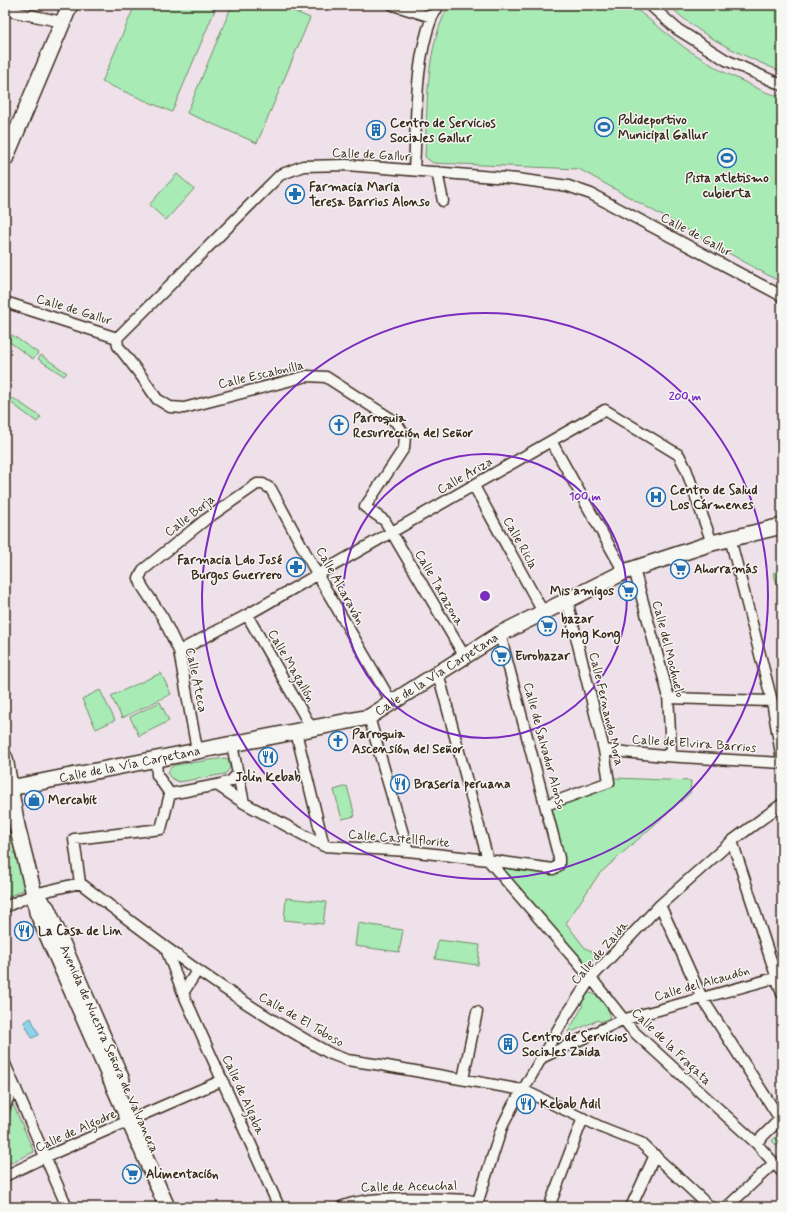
<svg xmlns="http://www.w3.org/2000/svg" width="787" height="1212" viewBox="0 0 787 1212" font-family="Mynerve,sans-serif">
<style>
.green{fill:#a8ebb5;stroke:#728a6a}
.water{fill:#8bd4ec;stroke:#6b909a}
.lines{fill:none;stroke-linecap:round;stroke-linejoin:round}
.street-casing{stroke:#3b2a1e;stroke-width:13}
.secondary-casing{stroke:#3b2a1e;stroke-width:18}
.street{stroke:#f6f6f2;stroke-width:10}
.secondary{stroke:#f6f6f2;stroke-width:15}
.ring{fill:none;stroke:#7b2cbf;stroke-width:2}
.labels{text-anchor:middle;dominant-baseline:central;stroke-width:3;stroke-linejoin:round;paint-order:stroke}
.poi-label{font-size:13px;font-weight:bold;fill:#3b2a1e;stroke:#f6f6f2;text-anchor:start}
.street-label{font-size:13px;fill:#3b2a1e;stroke:#f6f6f2}
.centre{fill:#7b2cbf;stroke:#f6f6f2;stroke-width:2}
.ring-label{font-size:12px;text-anchor:middle;font-weight:bold;fill:#7b2cbf;stroke:#f6f6f2;stroke-width:3;stroke-linejoin:round;paint-order:stroke}
</style>
<rect width="100%" height="100%" fill="#eee1e9"/>
<filter id="ink" filterUnits="userSpaceOnUse"><feTurbulence type="fractalNoise" baseFrequency=".025" numOctaves="2"/><feDisplacementMap in="SourceGraphic" scale="8" xChannelSelector="R" yChannelSelector="G"/><feConvolveMatrix kernelMatrix="1 2 1 2 8 2 1 2 1" color-interpolation-filters="sRGB"/></filter>
<g filter="url(#ink)">
<path class="green" d="M135,5h82l-45,107 -70,-30z
M232,5h47l31,13 -53,125 -70,-30z
M449,5h182l54,43 35,22 45,22 17,5v186l-203,-114 -146,-6 -8,-6c3,-51 -1,-106 24,-152z
M669,5h113v67c-40,-17 -82,-35 -113,-67z
M177,174l17,15 -28,31 -17,-15z
M12,335l26,18 -5,6 -25,-18z
M41,355l26,18 -3,3 -26,-17z
M13,398l28,19 -4,5 -27,-20z
M782,569v26l-9,-22z
M161,673l10,21 -49,24 -11,-22z
M100,690l15,30 -19,9 -14,-30z
M160,702l9,19 -30,15 -9,-19z
M225,758l3,1 2,9 -5,6 -46,8 -8,-4 -3,-4 2,-6 5,-3z
M615,778l76,3 -1,12 -91,81 -33,49 19,25 13,6 -11,11 -99,-105 71,5 -13,-60z
M347,786l8,30 -13,3 -8,-29z
M5,809l21,80 -21,9z
M286,898l40,4 -3,22 -39,-4z
M358,923l45,7 -4,22 -44,-6z
M438,940l42,5 -2,20 -43,-6z
M590,993c8,1 18,14 20,22l-2,4 -8,3 -2,-2 -29,13 -1,-1 15,-26 -3,-3 6,-9z
M13,1104l21,48 -29,13v-37z
M782,1131v20l-10,-10z"/>
<path class="water" d="M31,1018l8,17 -7,3 -8,-16z"/>
<g class="lines">
<defs>
<path id="street" d="M393,5l39,12c-18,46 -15,103 -18,153
M650,5l27,24 49,31 56,25
M5,10l58,12
M432,17l7,-12
M437,172l6,29
M5,302l112,36 163,-163 23,-9 44,-1 170,14 51,7 23,8 191,102
M117,338l1,8 24,31 15,22 13,8 14,1 123,-32 19,1 70,45 9,14 -1,12 -39,59 20,14 80,136
M551,441l73,131
M474,486l69,126
M730,538l42,163 10,59
M634,569l34,125 3,58 -7,4
M247,615l65,114
M179,651l68,-36 358,-205 74,45 7,14 26,74
M438,673l50,187 103,118 41,52 124,113 26,29
M668,698l104,3
M369,717l39,134
M296,732l28,114
M232,745l12,58
M197,750l-18,-99 -16,-33 -21,-32 -3,-8 4,-8 62,-50 52,-36h6l8,5 46,85 75,129
M604,750l60,6 118,7
M217,785l14,-4 7,-8
M170,794l47,-9 27,18 80,43 84,5 80,9 65,9 6,-4v-7l-59,-224
M546,805l63,-23 -5,-32 -37,-150
M732,841l50,153
M80,883c81,62 161,122 251,171l16,6 34,5 142,25 80,38 38,15 69,64
M80,883l-6,-44 87,-10 9,-35 -13,-19 -1,-15
M660,905l42,93 78,121
M5,907l29,-13 46,-11
M166,949l17,44 96,214
M183,993l14,-22
M541,1058l81,-38 160,-44
M5,1064l62,143
M463,1079l14,-67
M5,1106l5,-12 6,-5
M756,1143l26,-26
M5,1176l40,-19 178,-77
M341,1207c30,-13 92,-8 127,-7l9,2
M476,1207l26,-80 11,-22 10,-15 41,-71 27,-41 69,-73 72,-64 50,-37
M549,1207l34,-89
M631,1207l24,-52
M727,1207l47,-44"/>
<g id="secondary">
<path d="M5,159l65,-154"/>
<path d="M5,758l12,68 17,68 3,18 130,295"/>
<path id="s1" d="M5,789l364,-72 131,-83 124,-62 88,-29 70,-17"/>
<path d="M34,894l13,14 75,172"/>
</g>
</defs>
<use href="#street" class="street-casing"/>
<use href="#secondary" class="secondary-casing"/>
<use href="#street" class="street"/>
<use href="#secondary" class="secondary"/>
</g>
</g>
<g class="ring">
<circle cx="485" cy="596" r="142"/>
<circle cx="485" cy="596" r="283"/>
</g>
<defs>
<symbol id="stadium-ring" viewBox="-11 -11 22 22"><circle r="9.5" fill="#f6f6f2" stroke="#1f6fb2" stroke-width="1.5"/><path d="M0-5a6.5 5 0 1 0 0 10a6.5 5 0 1 0 0-10ZM-3.5-1.8h7v3.6h-7Z" fill="#1f6fb2"/></symbol>
<symbol id="building-ring" viewBox="-11 -11 22 22"><circle r="9.5" fill="#f6f6f2" stroke="#1f6fb2" stroke-width="1.5"/><path d="M-4-6H4V6H1V3H-1V6H-4ZM-2.5-4.3h1.7v1.8h-1.7ZM.8-4.3h1.7v1.8H.8ZM-2.5-1h1.7V.8h-1.7ZM.8-1h1.7V.8H.8Z" fill="#1f6fb2"/></symbol>
<symbol id="pharmacy-ring" viewBox="-11 -11 22 22"><circle r="9.5" fill="#f6f6f2" stroke="#1f6fb2" stroke-width="1.5"/><path d="M-2-6h4v4h4v4h-4v4h-4v-4h-4v-4h4Z" fill="#1f6fb2"/></symbol>
<symbol id="church-ring" viewBox="-11 -11 22 22"><circle r="9.5" fill="#f6f6f2" stroke="#1f6fb2" stroke-width="1.5"/><path d="M-1.2-6h2.4v3.5h3.3v2.4h-3.3V6h-2.4V-.1h-3.3v-2.4h3.3Z" fill="#1f6fb2"/></symbol>
<symbol id="hospital-ring" viewBox="-11 -11 22 22"><circle r="9.5" fill="#f6f6f2" stroke="#1f6fb2" stroke-width="1.5"/><path d="M-5-5h3v3.5h4V-5h3V5h-3V1.5h-4V5h-3Z" fill="#1f6fb2"/></symbol>
<symbol id="supermarket-ring" viewBox="-11 -11 22 22"><circle r="9.5" fill="#f6f6f2" stroke="#1f6fb2" stroke-width="1.5"/><path d="M-6-5.5h2.5l.6 2H6L4.5 2H-2.5L-4.4-4H-6ZM-1.5 3.2a1.3 1.3 0 1 0 .1 0ZM3 3.2a1.3 1.3 0 1 0 .1 0Z" fill="#1f6fb2"/></symbol>
<symbol id="restaurant-ring" viewBox="-11 -11 22 22"><circle r="9.5" fill="#f6f6f2" stroke="#1f6fb2" stroke-width="1.5"/><path d="M-5-6h1v4h1v-4h1v4h1v-4h1v5L-1.5 .5V6h-2V.5L-5-1ZM5-6V6H3V1.5H1.5Q1.5-4 5-6Z" fill="#1f6fb2"/></symbol>
<symbol id="shop-ring" viewBox="-11 -11 22 22"><circle r="9.5" fill="#f6f6f2" stroke="#1f6fb2" stroke-width="1.5"/><path d="M-5-2.5h2.3a2.7 3.5 0 0 1 5.4 0H5L5.5 6h-11ZM-1.5-2.5h3a1.5 2.3 0 0 0-3 0Z" fill="#1f6fb2"/></symbol>
</defs>
<g fill-rule="evenodd">
<use href="#stadium-ring" x="593" y="116" width="22" height="22"/>
<use href="#building-ring" x="365" y="119" width="22" height="22"/>
<use href="#stadium-ring" x="716" y="147" width="22" height="22"/>
<use href="#pharmacy-ring" x="284" y="183" width="22" height="22"/>
<use href="#church-ring" x="328" y="414" width="22" height="22"/>
<use href="#hospital-ring" x="645" y="486" width="22" height="22"/>
<use href="#pharmacy-ring" x="285" y="556" width="22" height="22"/>
<use href="#supermarket-ring" x="669" y="558" width="22" height="22"/>
<use href="#supermarket-ring" x="617" y="580" width="22" height="22"/>
<use href="#supermarket-ring" x="536" y="615" width="22" height="22"/>
<use href="#supermarket-ring" x="490" y="645" width="22" height="22"/>
<use href="#church-ring" x="327" y="730" width="22" height="22"/>
<use href="#restaurant-ring" x="257" y="746" width="22" height="22"/>
<use href="#restaurant-ring" x="389" y="773" width="22" height="22"/>
<use href="#shop-ring" x="23" y="789" width="22" height="22"/>
<use href="#restaurant-ring" x="13" y="920" width="22" height="22"/>
<use href="#building-ring" x="497" y="1033" width="22" height="22"/>
<use href="#restaurant-ring" x="515" y="1093" width="22" height="22"/>
<use href="#supermarket-ring" x="121" y="1163" width="22" height="22"/>
</g>
<g class="labels">
<g class="poi-label">
<text x="618" y="120">Polideportivo<tspan x="618" dy="15">Municipal Gallur</tspan></text>
<text x="390" y="123">Centro de Servicios<tspan x="390" dy="15">Sociales Gallur</tspan></text>
<text x="727" y="178" text-anchor="middle">Pista atletismo<tspan x="727" dy="15">cubierta</tspan></text>
<text x="309" y="187">Farmacia Maria<tspan x="309" dy="15">Teresa Barrios Alonso</tspan></text>
<text x="353" y="418">Parroquia<tspan x="353" dy="15">Resurrección del Señor</tspan></text>
<text x="670" y="490">Centro de Salud<tspan x="670" dy="15">Los Cármenes</tspan></text>
<text x="282" y="560" text-anchor="end">Farmacia Ldo José<tspan x="282" dy="15">Burgos Guerrero</tspan></text>
<text x="694" y="569">Ahorramás</text>
<text x="614" y="591" text-anchor="end">Mis amigos</text>
<text x="561" y="619">bazar<tspan x="561" dy="15">Hong Kong</tspan></text>
<text x="515" y="656">Eurobazar</text>
<text x="352" y="734">Parroquia<tspan x="352" dy="15">Ascensión del Señor</tspan></text>
<text x="268" y="777" text-anchor="middle">Jolin Kebab</text>
<text x="414" y="784">Braseria peruana</text>
<text x="48" y="800">Mercabit</text>
<text x="38" y="931">La Casa de Lin</text>
<text x="522" y="1037">Centro de Servicios<tspan x="522" dy="15">Sociales Zaida</tspan></text>
<text x="540" y="1104">Kebab Adil</text>
<text x="146" y="1174">Alimentación</text>
</g>
<g class="street-label">
<text transform="translate(371 155) rotate(3)">Calle de Gallur</text>
<text transform="translate(696 235) rotate(28)">Calle de Gallur</text>
<text transform="translate(74 310) rotate(17)">Calle de Gallur</text>
<text transform="translate(261 375) rotate(-13)">Calle Escalonilla</text>
<text transform="translate(465 476) rotate(-30)">Calle Ariza</text>
<text transform="translate(190 516) rotate(-38)">Calle Borja</text>
<text transform="translate(520 543) rotate(61)">Calle Ricla</text>
<text transform="translate(340 586) rotate(61)">Calle Alcaraván</text>
<text transform="translate(439 588) rotate(60)">Calle Tarazona</text>
<text transform="translate(668 649) rotate(76)">Calle del Mochuelo</text>
<text transform="translate(291 666) rotate(60)">Calle Magallón</text>
<text stroke="none"><textPath href="#s1" startOffset="451">Calle de la Vía Carpetana</textPath></text>
<text transform="translate(196 680) rotate(78)">Calle Ateca</text>
<text transform="translate(606 709) rotate(77)">Calle Fernando Mora</text>
<text transform="translate(694 744) rotate(4)">Calle de Elvira Barrios</text>
<text transform="translate(544 746) rotate(75)">Calle de Salvador Alonso</text>
<text stroke="none"><textPath href="#s1" startOffset="127">Calle de la Vía Carpetana</textPath></text>
<text transform="translate(399 839) rotate(5)">Calle Castellflorite</text>
<text transform="translate(600 953) rotate(-49)">Calle de Zaida</text>
<text transform="translate(702 984) rotate(-16)">Calle del Alcaudón</text>
<text transform="translate(301 1020) rotate(30)">Calle de El Toboso</text>
<text transform="translate(671 1047) rotate(44)">Calle de la Fragata</text>
<text transform="translate(109 1049) rotate(66)">Avenida de Nuestra Señora de Valvanera</text>
<text transform="translate(243 1095) rotate(66)">Calle de Algaba</text>
<text transform="translate(76 1131) rotate(-24)">Calle de Algodre</text>
<text transform="translate(409 1187) rotate(-1)">Calle de Aceuchal</text>
</g>
</g>
<circle cx="485" cy="596" r="6" class="centre"/>
<g class="ring-label">
<text x="685" y="400">200 m</text>
<text x="585" y="500">100 m</text>
</g>
<rect width="787" height="1212" fill="none" stroke="#f6f6f2" stroke-width="20"/>
<rect x="10" y="10" width="767" height="1192" fill="none" stroke="#3b2a1e" stroke-width="1.5" filter="url(#ink)"/>
</svg>
